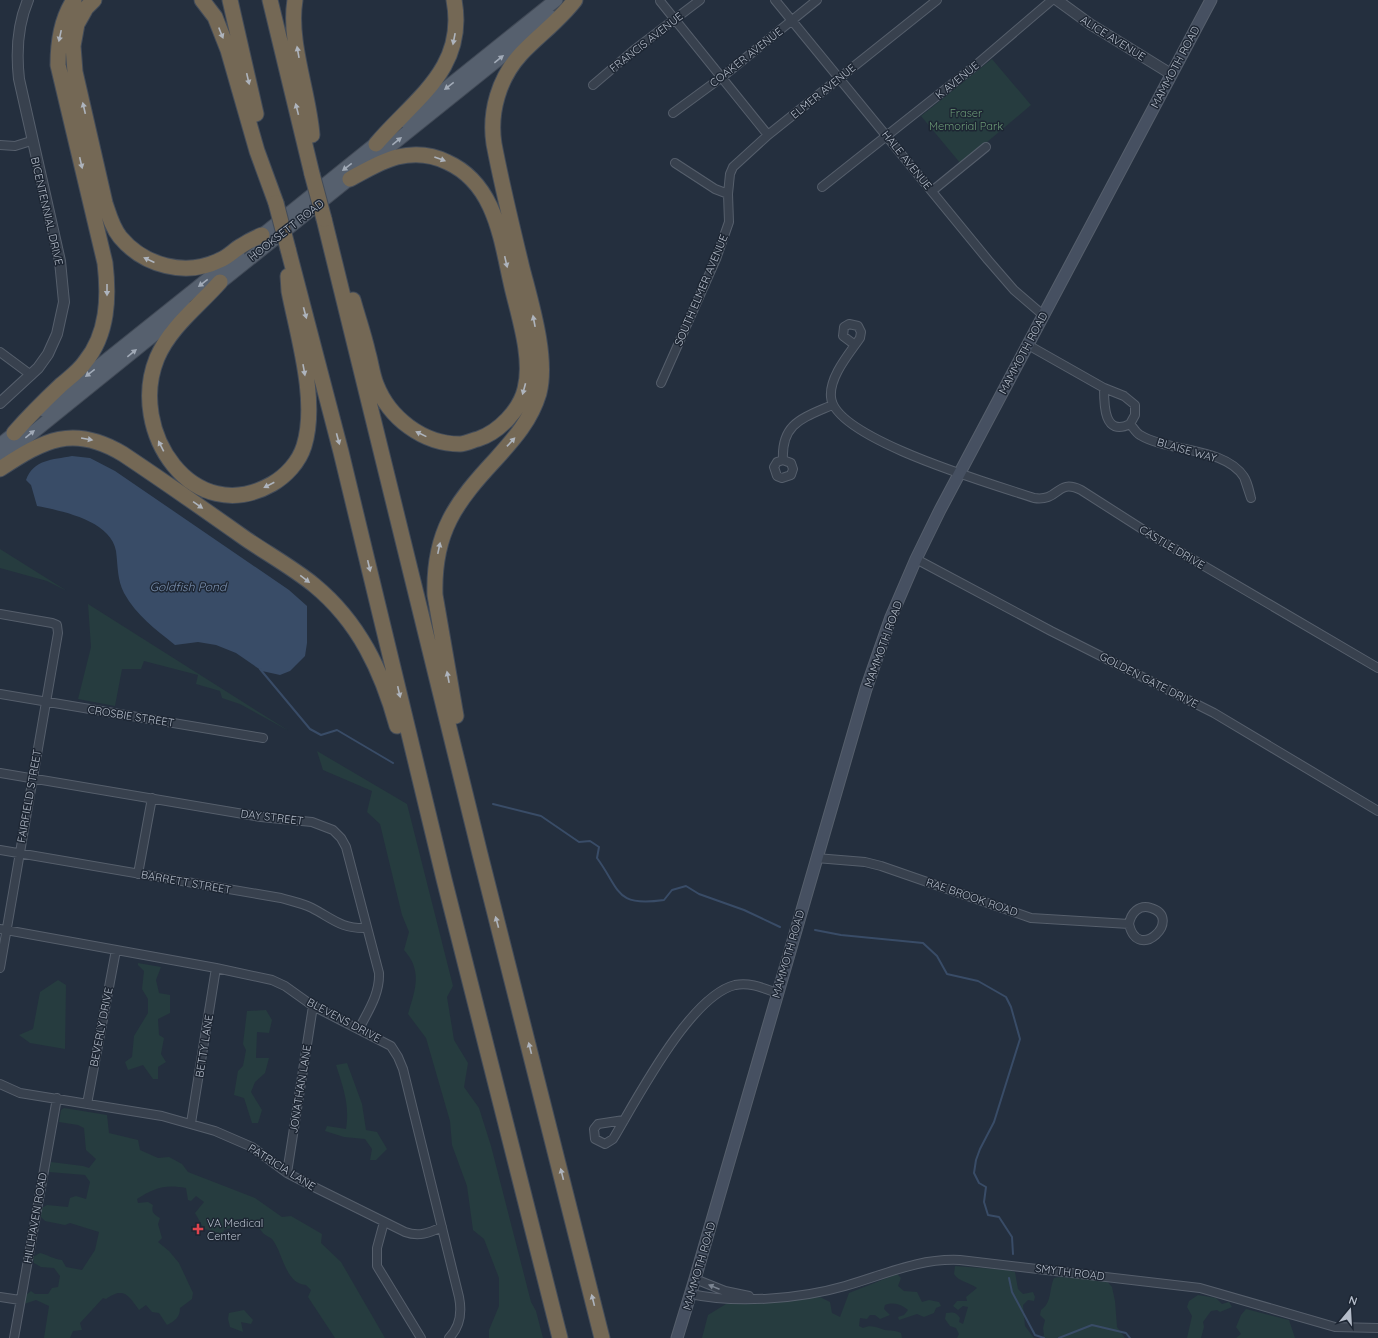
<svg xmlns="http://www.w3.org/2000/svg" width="1378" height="1338" viewBox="0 0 1378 1338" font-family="Quicksand,sans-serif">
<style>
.green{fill:#263c3f}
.water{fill:#394c67}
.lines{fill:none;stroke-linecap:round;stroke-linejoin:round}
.stream{stroke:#394c67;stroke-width:2}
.minor-casing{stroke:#565f6c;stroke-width:10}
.tertiary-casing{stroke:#565f6c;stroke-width:12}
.secondary-casing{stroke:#565f6c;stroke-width:13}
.primary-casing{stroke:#414a57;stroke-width:15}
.motorway-casing{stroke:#434c59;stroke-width:17}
.minor{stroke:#38414e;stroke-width:8}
.tertiary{stroke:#38414e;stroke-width:10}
.secondary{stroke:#465061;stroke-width:11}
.primary{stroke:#56606e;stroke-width:13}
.motorway{stroke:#746855;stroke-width:15}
.motorway-bridge-casing{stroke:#434c59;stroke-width:17;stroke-linecap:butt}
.motorway-bridge{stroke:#746855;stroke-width:15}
.oneway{fill:#aeb4bd}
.oneway2{fill:#a1aab7}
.oneway3{fill:#7c8592}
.health-dot{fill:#e0444e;stroke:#1d2633;stroke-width:1.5}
.labels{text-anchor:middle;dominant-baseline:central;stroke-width:3;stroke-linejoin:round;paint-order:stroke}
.street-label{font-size:11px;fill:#b4bcc9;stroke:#1d2633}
.park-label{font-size:11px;fill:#6b9a76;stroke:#1d2633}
.poi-label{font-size:11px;fill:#b4bcc9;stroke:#1d2633;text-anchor:start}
.water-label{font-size:12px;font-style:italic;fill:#7c92b1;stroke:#1d2633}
</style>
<rect width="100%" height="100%" fill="#242f3e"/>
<path class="green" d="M992,59l39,46 -70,59 -40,-48z
M0,549l67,42 -20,-10 -47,-13z
M88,604l201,127 -49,-27 -18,-6 -2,-7 -24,-7 2,-9 -54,-14 -3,8h-19l-7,37 -37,-7 13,-52z
M317,751l90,53 46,182 -6,11 7,43 14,23 -4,24 15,21 12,38 40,156 5,9 7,27h-54v-8l10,-24v-28l-15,-39 -11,-9 -6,-44 -15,-41 -2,-24 -24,-83 -18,-24c7,-24 15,-43 -4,-64l5,-18 -7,-17 -22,-91 -13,-12 5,-21 -49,-21z
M138,963l23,4 -5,13 3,13 11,2v18l-12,6 1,16 5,3 -3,16 5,8 -8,5v12h-5l-10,-14 -15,5 -3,-8 7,-5 2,-21 14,-23v-14l-6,-10 2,-18 -6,-6z
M58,980l8,5 -1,64 -35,-6 -11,-8 14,-6 7,-37z
M266,1010l6,10 -3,13 -12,-1 -1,26h13l-4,15 -10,9 -4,10 11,18 -4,13h-6l-8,-25 -10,-3 4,-24 5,-5 3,-16 -3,-6 4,-33z
M347,1063l15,41 4,26 11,2 10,17 -11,11h-6l2,-11 -7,-10 -21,-2 -19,-6 2,-5 19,3c4,-24 -3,-42 -10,-64z
M64,1108l43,7 2,18 29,7 2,10 18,8 11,-1 13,7 6,8 67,26 27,19 9,-1 31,18 -1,9 20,19 44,76h-50l-27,-41 3,-7 -5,-5c-21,-1 -23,-33 -34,-46 -2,-2 -6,-3 -8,-5 -4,-4 -6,-10 -10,-12 -4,-3 -11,-3 -16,-3l-8,9 -6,2 -2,6 -9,-5 -9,-2 -9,-16 9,-11 -8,-6 -5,5 -3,-1 -2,-12c-21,-4 -32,0 -49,11l1,4 10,-1 5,3c-2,8 1,9 7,13l-2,6 4,14 -4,4 11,9 10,12 14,30 -1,6 -12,9c0,9 -5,13 -13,17l-8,-12 -7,-1 -6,-7 -7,5c-10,-14 -15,-24 -33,-11l-3,-1 -23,25 2,7 -9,1 -3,7h-26l5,-32 -13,-6 -12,4 2,-9 5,-4 4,3h13l4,-6 6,-1 2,-11 -6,-8 -13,-1 -7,-4 -1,-6 7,-4c8,2 13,6 22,7l4,7 16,3 13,-20 4,-18 -29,-9 -5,2 -20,-4 -7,-7v-4l9,-5 21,2 2,-9 6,-2 10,3 4,-17 -5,-7 -36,-3 2,-10 32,4 6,2 7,-9 -10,-9 -2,-22 -6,-3 -19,-3 2,-12z
M955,1266l53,4 7,2 3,17 5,5 10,-2 2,5 -1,4 -6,-1 -5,5 2,21 9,12h-77l2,-4 -3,-6 -6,-2 -5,-7 1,-6c7,-1 10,-1 14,5l-1,4 4,2 5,-17 -5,-1 -5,4 -5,-4 4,-5h10l-1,-4 11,-9c-8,-6 -18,-6 -23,-14z
M897,1274l4,4 -3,8 6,5 13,1 5,10 7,-2 10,2 2,4 -5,2 -2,5 -10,4 -7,-3 -18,6 -1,-3 6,-2 4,-5c-7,-6 -14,-8 -23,-5l-1,4 6,6 -10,4 -5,-4h-5l-3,4 -7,-1 -1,8 4,2c9,-4 14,0 22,2 6,1 10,0 16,3l1,5h-200l6,-23 18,-11 94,-7 10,5 2,11 8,4 9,-24z
M1060,1277l46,3 6,7 3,14 2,26 8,11h-83l2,-3 -1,-7 2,-8 -5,-5 1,-5c11,-7 8,-21 13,-32z
M1198,1295l18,3 6,6 7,-2 3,5 -12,5 -3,-2 -6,1 -8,11 1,5 -3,11h-14l5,-22 -5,-9 2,-6z
M1246,1309l43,11 6,18h-59l5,-4 -5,-7 5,-12z
M244,1310l9,10 -2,4 -10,-2 2,10 -13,-5 -2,-8 1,-6z"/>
<path class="water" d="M72,456l18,2 25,13 174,119 18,16v37l-2,13 -15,15 -10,4 -18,-4 -26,-18 -20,-8 -18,-3 -23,3c-21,-17 -38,-29 -51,-52 -7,-14 -6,-27 -8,-42 -5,-30 -53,-40 -79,-45l-6,-21 -5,-5c8,-21 26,-20 46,-24z"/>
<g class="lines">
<path class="stream" d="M260,669l50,60 11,6 16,-5 56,33
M493,804l48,12 38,26 11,-1 9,6 -2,11c24,33 18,49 67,42l8,-10 14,-4 13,8 45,16 36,17
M815,930l26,5 82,8 14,13 10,18 31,7 28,16 5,10 9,32 -26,83 -14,27 -4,11 -2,13 5,10 7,4 -2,15 4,13 11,2 13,20 1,17
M1009,1278l3,14 23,43 9,3
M1059,1338l33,-13 34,8 4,5"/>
<defs>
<path id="minor" d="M775,0l213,260 26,30 29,25
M660,1l108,134
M593,85l41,-35 66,-50
M673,113l49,-36 95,-77
M0,145l15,1 16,-5
M675,163l40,26 13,5
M822,187l154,-122 76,-65
M932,191l54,-44
M855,345l-12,-9 1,-9 5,-3 9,2 3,6 -1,6c-11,16 -31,39 -29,59 3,42 165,88 203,101 26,4 22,-20 47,-8l72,46 225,132
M1028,345l76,43
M0,352l31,23
M661,383l55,-124 13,-37 -1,-28 2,-20 3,-7 35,-32 169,-135
M1104,388l20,8 11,9v10l-5,9c-26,13 -26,-19 -26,-36z
M1130,424c3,3 6,9 10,11 28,17 85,12 104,42 4,6 5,14 7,21l-7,-21
M783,460l8,3 2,6 -2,6 -9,3 -5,-2 -3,-9 3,-5 6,-2c-2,-37 20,-42 49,-55
M916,559l135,72 163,82 164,98
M0,614l52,9 5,2 1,8 -58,335
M0,694l263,44
M0,773l261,44 51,5 21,8 8,8 5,9 33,126c1,21 -11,38 -20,56
M0,850l281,48c10,3 21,5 31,10 21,11 29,21 55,20
M816,858l49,4 16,4 150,52 98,6c2,-11 10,-20 22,-16 33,10 -13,56 -22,16
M138,874l14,-76
M0,929l216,39 56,12 13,6 28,20 78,40 7,11 5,12 56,228c3,15 2,29 -10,41
M0,1084l20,9 142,23 53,15 37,16 35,26 25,13 93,46c14,5 24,1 37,-5
M87,1104l29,-154
M624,1120l-26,4 -4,5 1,10 10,5 8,-5c24,-40 77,-143 122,-154 15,-3 28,3 42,8
M191,1123l25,-155
M287,1173l26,-167
M384,1222l-7,26v18l44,72
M695,1279l30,12 24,5
M691,1294c45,10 109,5 154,-8 39,-11 73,-28 115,-26l240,28 135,39 43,1
M0,1297l20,3
M14,1338l43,-240"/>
<path id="tertiary" d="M1057,0l33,24 81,50
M0,403l38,-35 10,-14 9,-20 7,-32 -4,-41 -41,-182c-3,-27 -2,-53 9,-79"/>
<path id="secondary" d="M677,1338l18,-59 171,-590 25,-72 25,-58 24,-49 271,-510"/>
<path id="primary" d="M405,121l151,-121
M255,241l129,-104
M212,289l339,-272
M44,410l194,-155
M0,445l22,-18
M0,459l187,-151"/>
<path id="motorway" d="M94,0l-8,8 -9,16 -4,22 2,26 30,131c4,12 7,24 15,34 24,29 66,40 100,23 8,-3 14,-10 21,-14 6,-4 14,-8 21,-11
M202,0l13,17 13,33 29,101 19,52
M230,0l26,114
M270,0l42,174
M295,0c-7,42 14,93 17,135
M376,144c38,-45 91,-75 78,-144
M350,179c15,-8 31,-18 47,-22 17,-4 34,-3 50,5 49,22 54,78 65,125 7,30 21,72 13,102 -5,21 -26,43 -47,50 -5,1 -12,5 -18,5 -37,0 -71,-26 -84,-60 -4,-10 -5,-21 -8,-31 -4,-18 -10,-35 -15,-53
M324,219l156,635 122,484
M288,249l53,203 103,427 116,459
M220,282c-21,24 -50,45 -63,76 -30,73 36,171 115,126 14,-8 27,-22 32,-38 14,-45 -6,-109 -15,-155l-1,-15
M14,433c15,-17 30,-32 47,-48 8,-7 18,-14 24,-23 23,-28 24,-65 20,-99l-47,-198c0,-22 3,-46 16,-65
M0,469c44,-29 73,-45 123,-15 42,28 82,56 123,85 22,15 47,29 68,46 45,37 68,86 83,141
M456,716l-21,-121c-2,-63 21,-93 61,-136 18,-20 35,-39 43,-66 9,-35 -8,-90 -17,-125 -10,-41 -20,-82 -28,-124 -5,-32 5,-66 27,-90 18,-19 38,-33 54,-54"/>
</defs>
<use href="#minor" class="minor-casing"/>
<use href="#tertiary" class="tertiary-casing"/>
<use href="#secondary" class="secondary-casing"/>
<use href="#primary" class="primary-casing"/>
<use href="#motorway" class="motorway-casing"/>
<use href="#minor" class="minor"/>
<use href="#tertiary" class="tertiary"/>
<use href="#secondary" class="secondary"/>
<use href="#primary" class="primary"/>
<use href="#motorway" class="motorway"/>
<defs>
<path id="motorway-bridge" d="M312,174l12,45
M276,203l12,46"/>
</defs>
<use href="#motorway-bridge" class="motorway-bridge-casing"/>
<use href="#motorway-bridge" class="motorway-bridge"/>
</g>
<defs><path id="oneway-solid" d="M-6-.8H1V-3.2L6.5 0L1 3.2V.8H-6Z"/></defs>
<g class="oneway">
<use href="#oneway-solid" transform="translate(221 33) rotate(68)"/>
<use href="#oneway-solid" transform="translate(60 36) rotate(102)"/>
<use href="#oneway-solid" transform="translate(454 39) rotate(101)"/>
<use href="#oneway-solid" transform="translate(298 52) rotate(-100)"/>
<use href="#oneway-solid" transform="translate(248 79) rotate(77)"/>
<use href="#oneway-solid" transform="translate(84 108) rotate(-103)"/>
<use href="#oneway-solid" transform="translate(297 109) rotate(-104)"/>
<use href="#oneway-solid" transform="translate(440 159) rotate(20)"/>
<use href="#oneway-solid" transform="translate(81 163) rotate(77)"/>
<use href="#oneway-solid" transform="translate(149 260) rotate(-155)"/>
<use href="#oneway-solid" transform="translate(506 262) rotate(77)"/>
<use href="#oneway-solid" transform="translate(107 290) rotate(90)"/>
<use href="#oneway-solid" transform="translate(305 313) rotate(75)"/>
<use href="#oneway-solid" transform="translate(534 321) rotate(-101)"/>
<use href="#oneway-solid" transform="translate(304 370) rotate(80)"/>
<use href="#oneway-solid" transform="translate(524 389) rotate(105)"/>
<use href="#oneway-solid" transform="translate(421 434) rotate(-154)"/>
<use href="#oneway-solid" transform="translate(87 439) rotate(10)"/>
<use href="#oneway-solid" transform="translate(338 439) rotate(75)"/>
<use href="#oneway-solid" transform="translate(511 442) rotate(-47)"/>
<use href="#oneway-solid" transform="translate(161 446) rotate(-117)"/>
<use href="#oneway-solid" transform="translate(269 485) rotate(153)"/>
<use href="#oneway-solid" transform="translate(198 505) rotate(35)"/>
<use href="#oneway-solid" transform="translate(439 548) rotate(-78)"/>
<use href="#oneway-solid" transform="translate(369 566) rotate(77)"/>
<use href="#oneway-solid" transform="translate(305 579) rotate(37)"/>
<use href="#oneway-solid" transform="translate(448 677) rotate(-101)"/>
<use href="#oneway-solid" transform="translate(399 692) rotate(77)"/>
<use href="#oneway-solid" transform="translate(497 922) rotate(-105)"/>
<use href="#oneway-solid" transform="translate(530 1048) rotate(-104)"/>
<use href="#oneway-solid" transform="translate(562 1174) rotate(-104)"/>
<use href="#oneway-solid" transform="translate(593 1300) rotate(-104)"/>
</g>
<g class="oneway2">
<use href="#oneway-solid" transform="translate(499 59) rotate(-39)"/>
<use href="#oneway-solid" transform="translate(449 86) rotate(142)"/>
<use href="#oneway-solid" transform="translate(397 141) rotate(-39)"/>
<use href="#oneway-solid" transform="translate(347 167) rotate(142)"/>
<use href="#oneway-solid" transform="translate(203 283) rotate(142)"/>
<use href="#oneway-solid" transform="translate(132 353) rotate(-39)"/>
<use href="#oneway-solid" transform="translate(90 373) rotate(142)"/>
<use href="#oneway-solid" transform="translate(30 434) rotate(-39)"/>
</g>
<use class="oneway3" href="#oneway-solid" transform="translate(714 1287) rotate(-158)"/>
<path class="health-dot" d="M196 1223h4v4h4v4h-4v4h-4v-4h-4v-4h4z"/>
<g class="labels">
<g class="street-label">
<text transform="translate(1113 38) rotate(32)">ALICE AVENUE</text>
<text transform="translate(646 42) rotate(-38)">FRANCIS AVENUE</text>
<text transform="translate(746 57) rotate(-38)">COAKER AVENUE</text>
<text transform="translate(1175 67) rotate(-62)">MAMMOTH ROAD</text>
<text transform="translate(957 80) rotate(-39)">K AVENUE</text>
<text transform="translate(823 91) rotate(-39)">ELMER AVENUE</text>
<text transform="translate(907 160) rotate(51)">HALE AVENUE</text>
<text transform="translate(47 211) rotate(77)">BICENTENNIAL DRIVE</text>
<text transform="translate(286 230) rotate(-38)">HOOKSETT ROAD</text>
<text transform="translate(701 290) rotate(-67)">SOUTH ELMER AVENUE</text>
<text transform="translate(1023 353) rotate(-62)">MAMMOTH ROAD</text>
<text transform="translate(1187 450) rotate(16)">BLAISE WAY</text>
<text transform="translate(1172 547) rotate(31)">CASTLE DRIVE</text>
<text transform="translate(883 644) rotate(-70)">MAMMOTH ROAD</text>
<text transform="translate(1149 680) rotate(27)">GOLDEN GATE DRIVE</text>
<text transform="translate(131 716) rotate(9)">CROSBIE STREET</text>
<text transform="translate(29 796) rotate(-80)">FAIRFIELD STREET</text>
<text transform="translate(272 817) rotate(7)">DAY STREET</text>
<text transform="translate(186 882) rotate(10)">BARRETT STREET</text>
<text transform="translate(972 897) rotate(19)">RAE BROOK ROAD</text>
<text transform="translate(788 954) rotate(-74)">MAMMOTH ROAD</text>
<text transform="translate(344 1020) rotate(28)">BLEVENS DRIVE</text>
<text transform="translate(101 1027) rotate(-79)">BEVERLY DRIVE</text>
<text transform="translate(204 1046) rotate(-81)">BETTY LANE</text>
<text transform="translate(300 1089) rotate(-81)">JONATHAN LANE</text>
<text transform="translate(282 1167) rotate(32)">PATRICIA LANE</text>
<text transform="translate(35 1218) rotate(-80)">HILLHAVEN ROAD</text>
<text transform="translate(699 1266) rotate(-74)">MAMMOTH ROAD</text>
<text transform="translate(1070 1272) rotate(7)">SMYTH ROAD</text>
</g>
<g class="park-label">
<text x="966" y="113">Fraser<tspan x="966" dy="13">Memorial Park</tspan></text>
</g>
<g class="poi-label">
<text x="207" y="1223">VA Medical<tspan x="207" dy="13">Center</tspan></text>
</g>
<g class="water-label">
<text x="188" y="586">Goldfish Pond</text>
</g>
</g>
<g transform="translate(1350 1310) rotate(18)" stroke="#1d2633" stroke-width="3" paint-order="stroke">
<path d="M0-3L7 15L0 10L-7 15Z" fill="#b4bcc9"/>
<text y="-6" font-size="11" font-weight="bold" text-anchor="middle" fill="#b4bcc9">N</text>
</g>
</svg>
